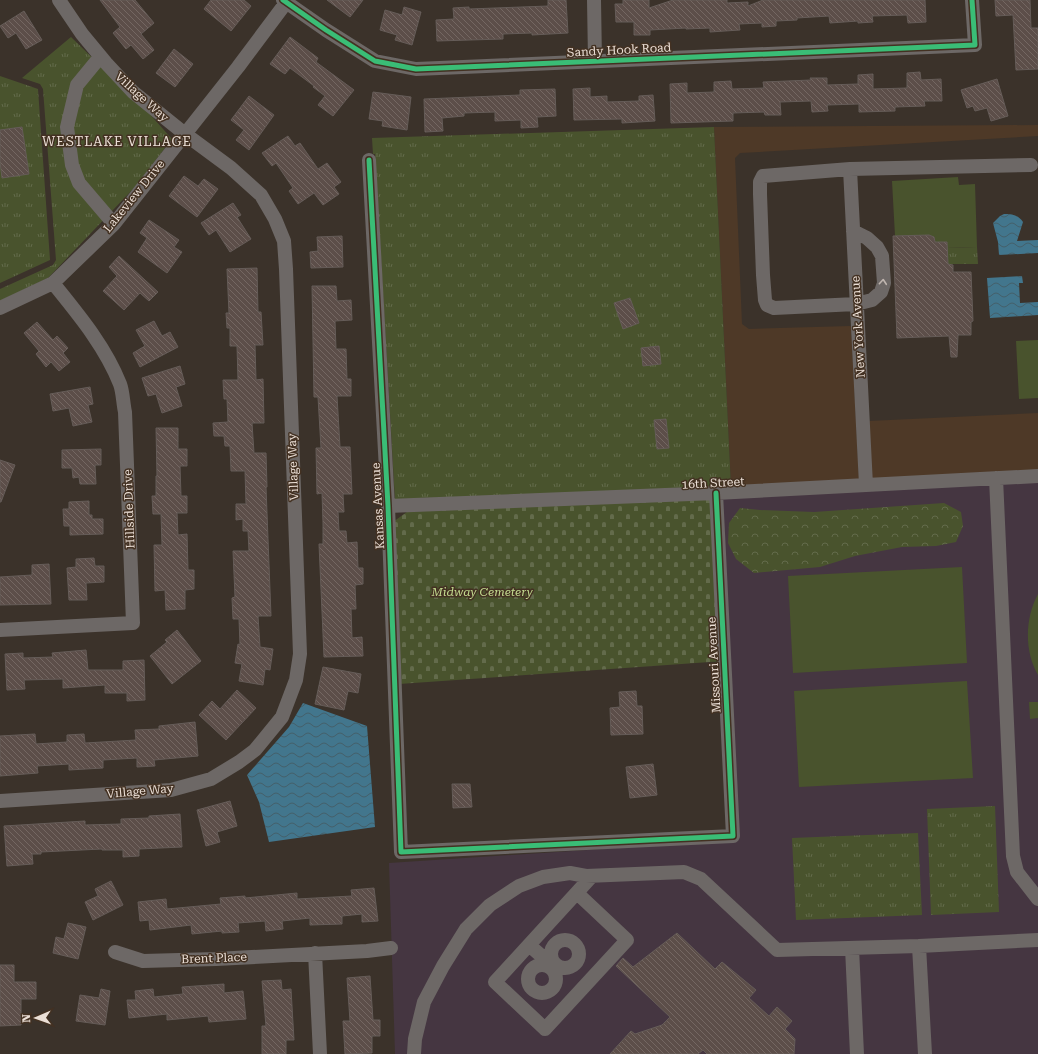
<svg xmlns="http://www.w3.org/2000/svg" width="1038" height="1054" viewBox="0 0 1038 1054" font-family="'Roboto Serif',serif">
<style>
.built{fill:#4e3927}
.education{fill:#453641}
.green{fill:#49532d}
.forest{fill:url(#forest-crowns)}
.cemetery{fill:url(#cemetery-stones)}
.park{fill:url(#park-tufts)}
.water{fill:url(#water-waves)}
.building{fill:url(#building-back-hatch);stroke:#655c58}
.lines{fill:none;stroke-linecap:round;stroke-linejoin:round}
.minor{stroke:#6d6866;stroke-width:14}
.cycleway-casing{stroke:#433122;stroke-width:8}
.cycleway{stroke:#3abd76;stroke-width:5}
.oneway{stroke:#bfb5af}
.labels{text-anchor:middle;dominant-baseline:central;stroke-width:3;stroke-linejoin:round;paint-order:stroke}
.street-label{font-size:12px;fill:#ebdfd6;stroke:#433122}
.park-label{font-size:12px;font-style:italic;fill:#c4dc90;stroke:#433122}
.neighbourhood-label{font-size:13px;letter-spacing:1px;fill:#ebdfd6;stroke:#433122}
</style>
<defs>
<pattern id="forest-crowns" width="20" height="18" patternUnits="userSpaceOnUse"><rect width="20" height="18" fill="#49532d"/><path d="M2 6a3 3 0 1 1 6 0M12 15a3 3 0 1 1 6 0" fill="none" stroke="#636b4b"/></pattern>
<pattern id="cemetery-stones" width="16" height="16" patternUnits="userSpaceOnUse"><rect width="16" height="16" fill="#49532d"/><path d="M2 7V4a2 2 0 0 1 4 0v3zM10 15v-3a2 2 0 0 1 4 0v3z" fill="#636b4b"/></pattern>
<pattern id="park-tufts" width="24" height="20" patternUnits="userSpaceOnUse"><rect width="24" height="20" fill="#49532d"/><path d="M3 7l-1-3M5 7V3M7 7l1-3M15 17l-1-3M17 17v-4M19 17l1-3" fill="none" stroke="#636b4b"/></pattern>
<pattern id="water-waves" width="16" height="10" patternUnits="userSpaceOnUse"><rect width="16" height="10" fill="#42768d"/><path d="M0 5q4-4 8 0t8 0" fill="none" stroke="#445f6a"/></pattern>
<pattern id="building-back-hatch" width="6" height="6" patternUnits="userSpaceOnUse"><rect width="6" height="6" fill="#5c4e49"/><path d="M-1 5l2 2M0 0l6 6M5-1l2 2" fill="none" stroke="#746762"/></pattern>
</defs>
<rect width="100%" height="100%" fill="#3b322a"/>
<path class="built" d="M1038,125v11l-298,17 -5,5 7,166 7,5 102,-3 8,153 -128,8 -17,-360z
M1038,413v57l-166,9 -3,-58z"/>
<path class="education" d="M1038,482v572h-643l-6,-191 349,-23 -18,-343z"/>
<path class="green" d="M958,177l1,8 16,-1 2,63 -30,1v-6h-12l-1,-5 -5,-2 -34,1 -3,-55z
M1038,340v58l-19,1 -3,-58z
M962,567l5,96 -174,10 -5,-97z
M1038,594v81c-14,-24 -13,-57 0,-81z
M967,681l6,97 -174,9 -5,-96z
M1029,702h9v16l-8,1z"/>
<path class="forest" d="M944,503l17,9 2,14 -7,16 -20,4 -34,1 -47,9 -35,11 -66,6 -18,-14 -8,-16 1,-20 11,-15 20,2 54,2z"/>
<path class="cemetery" d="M716,498l8,163 -325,23 -6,-162 18,-13z"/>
<path class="park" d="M71,37l75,73 26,29 -38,49 -86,90 -48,23v-12l53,-24 3,-5 -13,-171 -3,-5 -18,-6z
M0,76l38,13 12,171 -50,23z
M714,127l17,360 -336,13 -20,-346h-2l-1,-16z
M977,247l1,17h-30l-1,-16z
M995,806l4,106 -68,3 -4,-106z
M918,833l4,82 -126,5 -4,-82z"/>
<path class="water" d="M1004,214c9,0 14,1 19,8l-6,19 21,-1v13l-39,2 -1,-13 -5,-19 7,-7z
M1022,276l1,7h-4l1,20 18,-1v13l-48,3 -3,-40z
M303,703l64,23 8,101 -106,15 -10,-40 -12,-27 42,-48z"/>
<path class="building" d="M100,0h35l19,23 -13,11 13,16 -11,9 -12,-14 -5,4 -13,-16 7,-6z
M211,0h33l7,6 -20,25 -27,-22z
M327,0h36l-13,17z
M548,0h18l2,33 -36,2v-2l-29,1v5l-66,2 -1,-21 18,-1 -1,-11 16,-1v2l79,-3z
M623,0h26v8l24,-8h54v3l21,-1v4l15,-6h162l1,22 -18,1 -1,-8 -35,1 1,6 -15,1v-2l-28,2 -1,-7 -32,2v2l-21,1v5l-14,1v-4l-23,1 1,6 -30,2v-4l-24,1v-1l-36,2v5h-16v-13h-18l-1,-18h8z
M995,0h35l1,28h7v41l-22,1 -3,-55 -17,1z
M404,7l17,5 -9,33 -17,-5 2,-5 -17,-5 5,-20 17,5z
M24,11l18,29 -16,9 -10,-16 -8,5 -8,-12z
M290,37l28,21 -2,4 38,28 -21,26 -15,-11 7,-9 -12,-9 1,-1 -24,-18 -5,6 -15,-10z
M174,49l19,15 -18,23 -19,-14z
M920,72l1,8 20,-1 1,22h-18l1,5 -30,1v4l-36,1v-8l-32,1 1,6 -16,1 -1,-11 -31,1 1,13h-16l-1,-3 -31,1v8l-62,2 -1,-39 17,-1v10l27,-1v-10l17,-1 1,8 32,-1 -1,-6 48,-2 -1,-2h17v7l31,-1v-9l15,-1v15l34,-1v-15z
M997,79l11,37 -17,5 -4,-13 -12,3 -2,-5 -6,2 -6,-18z
M590,88v9l17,-1v6l32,-1v-5l14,-1 2,26 -33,2v-4l-48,1 -1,-31z
M555,89l1,27 -19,1 1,10 -17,1v-8l-26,1v-9l-31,1v3l-22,2 1,13 -18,1 -1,-33 96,-4v-5z
M373,92l38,5 -4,33 -25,-4 1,-5 -14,-2z
M249,96l25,19 -25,35 -13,-10 8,-10 -13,-10z
M22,127l7,47 -27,4 -2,-16v-32z
M288,136l7,10 5,-3 18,26 9,-6 14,19 -7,5 5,7 -16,11 -9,-12 -16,11 -9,-13 4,-3 -17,-25 -4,3 -10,-13z
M184,176l14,10 6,-7 14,10 -21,28 -28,-21z
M233,203l8,12 -4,2 14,22 -21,13 -14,-22 -7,5 -8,-12z
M149,220l30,20 -5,7 8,5 -15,21 -29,-21 9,-14 -7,-5z
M929,235l5,2 1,5h12l1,22 5,1v7h18l2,49 -2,1v13h-13l-1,22h-6l-2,-21 -52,2 -4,-102z
M342,236l1,31 -32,1 -1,-16 8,-1 -1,-14z
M119,256l39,36 -9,9 -9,-8 -16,17 -21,-19 14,-15 -8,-9z
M257,268l1,44h3l2,33h-8l1,35 7,-1 1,44h-12l2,30h12l1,34h-1l5,129h-13l2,31 13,2 -3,21 -5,-1 -2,16 -24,-4 3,-17 -7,-1 3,-19 2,1 -1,-26h-6l-1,-21 3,-1 -2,-46h16l-1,-20h-5v-12l-7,1v-16h10l-1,-33h-14l-1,-25h-5l-1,-10h-10l-1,-13 15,-1 -1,-23h-3l-1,-19h15l-1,-34h-7v-18h-3l-1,-15h3l-2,-44z
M312,286h24l1,15 14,-1 1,20 -17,1 1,28h10l1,30h4v17h-14l3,51h10l2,47h-9l1,18h-6l1,19h7l1,12 10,-1 1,26h5v16l-8,1 1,24h-5l1,29 10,-1 1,19 -39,1 -5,-113h4v-21l-1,-30 -5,1 -1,-46h5l-3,-51h-4z
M630,298l9,25 -16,6 -9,-26z
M154,321l8,15 8,-4 8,15 -38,20 -7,-14 12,-7 -9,-16z
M37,322l16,18 4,-4 11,12 -5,5 7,9 -11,9 -8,-9 -5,5 -10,-13 3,-3 -15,-18z
M659,346l2,18 -18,2 -2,-18z
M180,366l5,18 -9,3 6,19 -20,7 -6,-19 -8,2 -6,-18z
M90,387l3,17 -5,1 4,17 -19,4 -4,-18 -16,3 -3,-17z
M666,419l3,29 -12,1 -3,-29z
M156,428h22v21h9v17h-7l1,30h6v17h-10l1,22 9,-1 1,36h6v19l-9,1v19l-19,1 -1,-20 -10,1 -1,-46h8l-1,-31h-8l-1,-18h4v-20h1z
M101,449v16h-6l1,19h-16l-1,-7 -6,1 -1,-10h-10v-18z
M0,460l15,5 -14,37h-1z
M89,501v14h3v4h11v15l-33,1v-9h-6l-1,-17h6v-7z
M94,558l1,8h9v16l-18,1 1,17h-18l-2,-32 9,-1v-8z
M49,564l2,40 -51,1v-28l32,-2v-10z
M177,630l24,31 -29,23 -22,-28 17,-14 -2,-2z
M86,650l2,20h35v-9l21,-1 1,40 -18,1v-8h-22v-8l-42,3v-9l-39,1 1,9 -18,1 -2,-36 18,-1v5l30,-1 -1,-4z
M323,667l38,7 -3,19 -10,-2 -4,19 -29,-6z
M237,690l19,18 -30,32 -27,-25 13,-14 8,8z
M636,691l1,15h5l1,28 -32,1 -1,-27 10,-1 -1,-15z
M195,722l3,34 -44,4 1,6 -18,1v-9l-34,2v8l-34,2v-6l-32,2 1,7 -38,3v-40l35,-2 1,10 31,-2v-7l17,-1 1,9 51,-3 -1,-10 24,-1v-3z
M653,764l4,31 -27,3 -4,-31z
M452,784h18l2,23 -19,1z
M230,801l7,25 -20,6 3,10 -14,4 -9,-36z
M180,814l2,33 -43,2v7l-16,1v-7h-21v-1l-61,3v2h-9l1,10 -26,2 -3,-40 81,-5v4l36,-1v-5l28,-1v-2z
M111,881l12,24 -30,15 -8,-18 13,-6 -3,-7z
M374,888l4,33 -16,1v-8l-20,2v8l-32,1v-7l-28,3 1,8 -17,2 -1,-10 -27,2 1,9 -17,1v-2l-30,3 -1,-9 -41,5 -1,-10 -9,1 -2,-19 28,-3 1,10 54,-5 -1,-6 25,-2v2l52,-5v6l55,-3 -1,-6z
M68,923l18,4 -8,32 -25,-6 3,-16 8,2z
M677,933l38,36 7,-7 34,28 -7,8 20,18 8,-9 15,14 -7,8 10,10 -1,15h-87l-4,-4 -5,4h-88l21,-23 4,3 27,-9 8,-8 -54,-51 7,-8 10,9z
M0,965h14v17h22v17h-15v26l-21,1z
M370,976l3,44h7v16h-8v17l-27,1 -2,-33h7l-3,-43z
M281,980l1,10 9,-1 3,51h-8v14h-24v-28h4l-4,-45z
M224,984v9l19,-2 3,28 -37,3 -1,-6 -41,4v-6l-38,4 -2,-18h9l-1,-9 18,-2 1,8 29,-3 -1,-7z
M101,989l9,2 -5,34 -29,-4 4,-26 19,3z"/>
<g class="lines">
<path class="minor" d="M283,0l43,30 49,31 41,8 559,-24 -3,-45
M594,0l1,60
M100,57l-23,28 -10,42 5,38 7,18 35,41
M369,160l19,346 13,346 332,-16 -17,-343
M850,169l16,316
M853,231l14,7 10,9 5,9 2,27 -3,9 -9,8 -16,4 -82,4 -7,-3 -2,-5 -2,-25 -3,-81v-12l3,-6 87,-7 181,-4
M0,308l53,-25 61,-59 124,-157 50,-67
M996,478l17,378 4,16 21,27
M388,506l328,-13 322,-17
M0,630l133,-7 -8,-211c-2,-9 -2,-20 -5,-28 -15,-38 -42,-70 -67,-101
M0,801l171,-11 40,-11 28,-17 16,-12 27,-33 14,-37 4,-26 -14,-385 -2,-28 -9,-22 -14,-24 -30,-27 -46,-34 -52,-42 -27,-29 -24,-29 -23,-34
M577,893l50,47 -82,89 -50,-47 97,-106
M551 954a14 14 0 1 1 28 0a14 14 0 1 1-28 0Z
M529,945l25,22
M919,946l119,-6
M852,948l5,106
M115,952l28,9 73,-2 151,-8 24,-3
M315,953l5,101
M528 979a14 14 0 1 1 28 0a14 14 0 1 1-28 0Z
M414,1054l1,-15 9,-37 19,-36 23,-37 24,-24 29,-19 24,-9 27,-4 16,3 98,-4 17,7 76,71 142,-4 6,108"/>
<defs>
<path id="cycleway" d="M283,0l43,30 49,31 41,8 559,-24 -3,-45
M369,160l19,346 13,346 332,-16 -17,-343"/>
</defs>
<use href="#cycleway" class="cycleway-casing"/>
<use href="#cycleway" class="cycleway"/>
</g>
<defs><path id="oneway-chevron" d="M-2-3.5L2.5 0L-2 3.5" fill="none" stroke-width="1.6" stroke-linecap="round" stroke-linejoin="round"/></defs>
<use class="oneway" href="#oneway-chevron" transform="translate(883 282) rotate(-85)"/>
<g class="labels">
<g class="street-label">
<text transform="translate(619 50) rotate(-3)">Sandy Hook Road</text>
<text transform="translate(142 97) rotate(42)">Village Way</text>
<text transform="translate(134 196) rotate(-51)">Lakeview Drive</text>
<text transform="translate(858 327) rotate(-93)">New York Avenue</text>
<text transform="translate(293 467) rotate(-92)">Village Way</text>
<text transform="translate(713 483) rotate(-3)">16th Street</text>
<text transform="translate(378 506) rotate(-93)">Kansas Avenue</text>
<text transform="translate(129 509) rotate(-92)">Hillside Drive</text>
<text transform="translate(714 665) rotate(-93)">Missouri Avenue</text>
<text transform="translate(140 791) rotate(-5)">Village Way</text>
<text transform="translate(214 958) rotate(-2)">Brent Place</text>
</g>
<g class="park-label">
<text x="482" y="592">Midway Cemetery</text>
</g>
<g class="neighbourhood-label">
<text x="117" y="141">WESTLAKE VILLAGE</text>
</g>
</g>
<g transform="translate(36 1018) rotate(268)" stroke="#433122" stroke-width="3" paint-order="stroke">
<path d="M0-3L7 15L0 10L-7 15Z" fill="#ebdfd6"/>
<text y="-6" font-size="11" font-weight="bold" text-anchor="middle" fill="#ebdfd6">N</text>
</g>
</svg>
